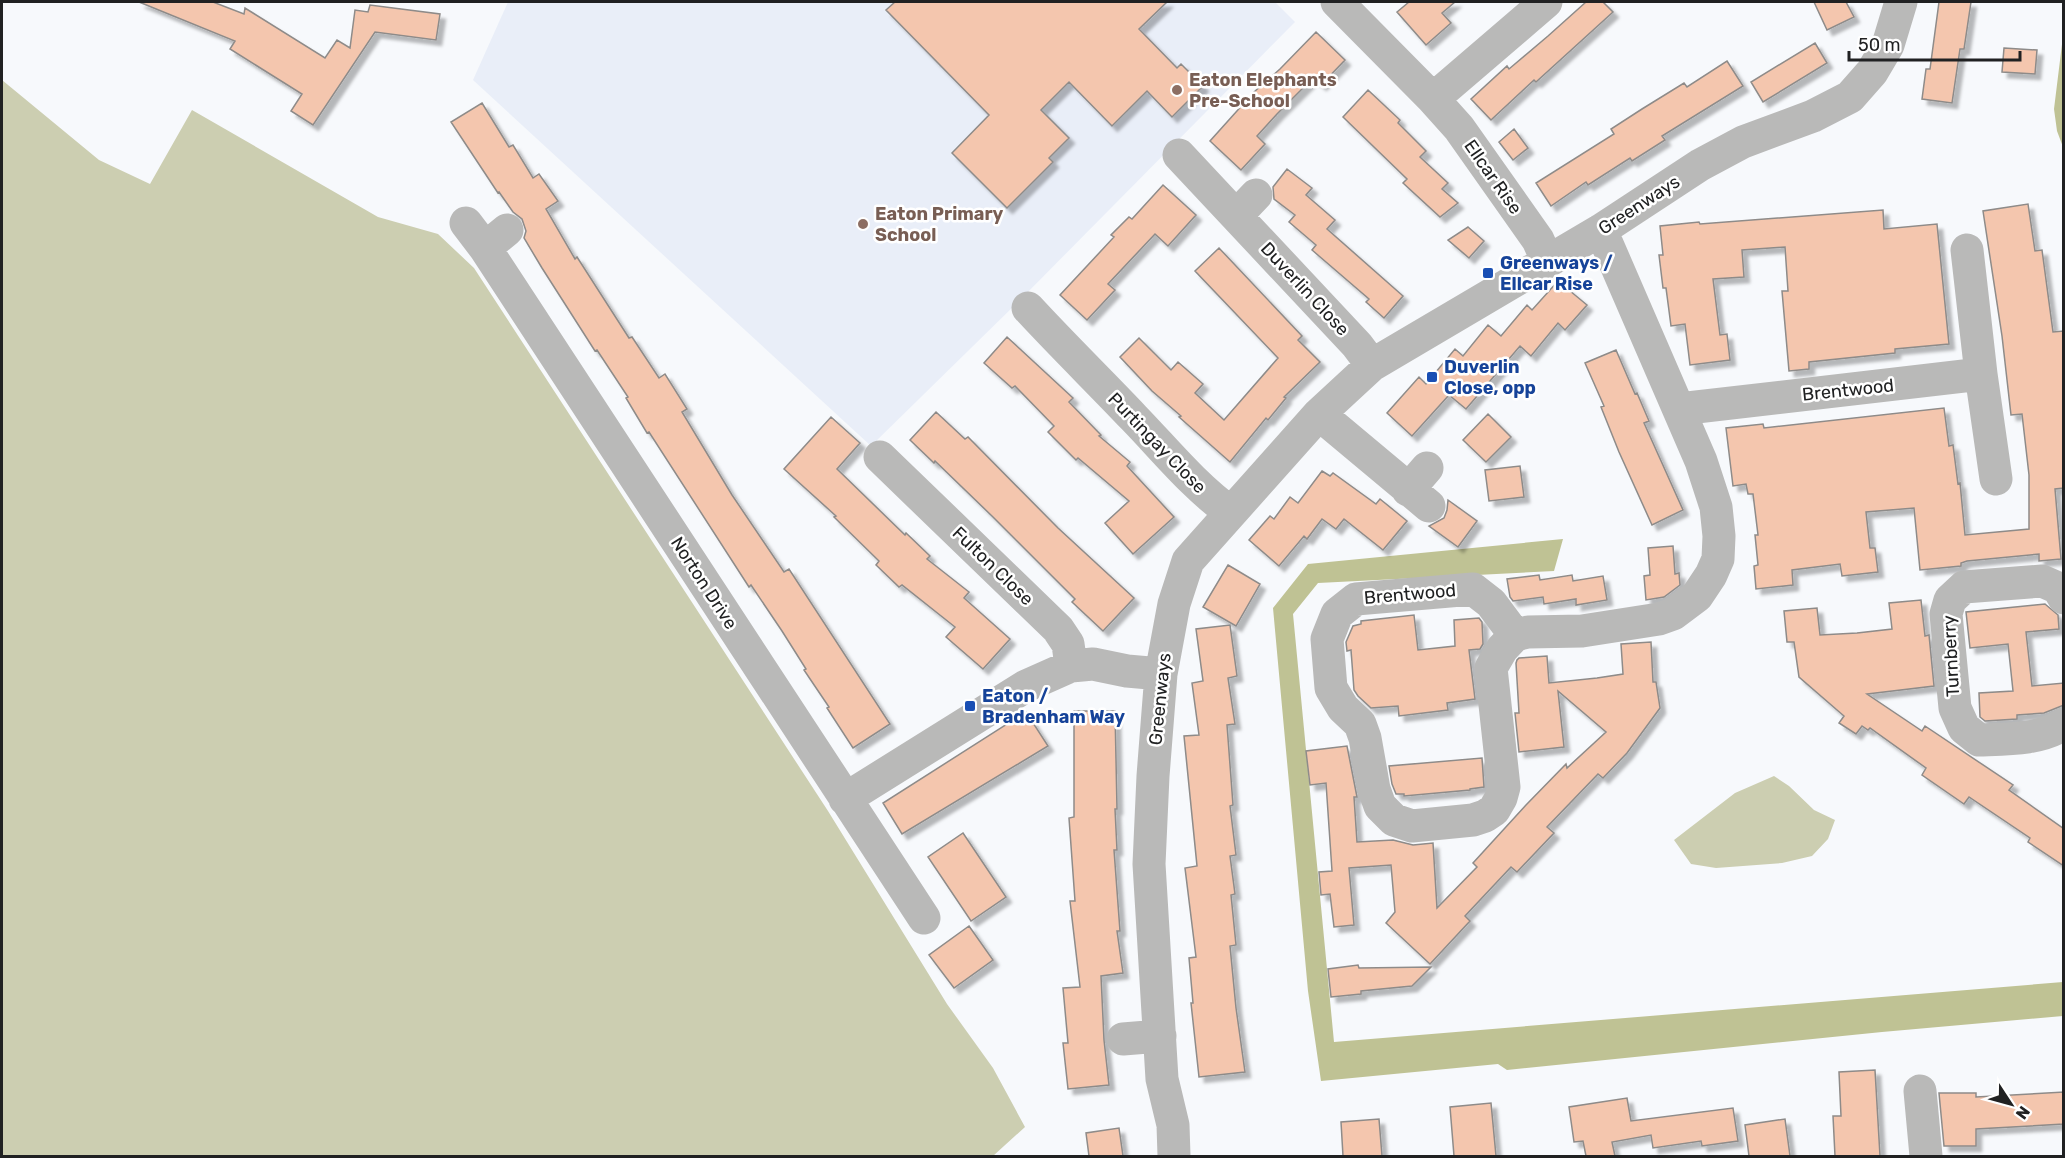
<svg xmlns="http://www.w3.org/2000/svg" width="2065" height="1158" viewBox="0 0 2065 1158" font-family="Rubik,sans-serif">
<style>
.built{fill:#e9eef8}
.green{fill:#ccceb1}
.forest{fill:#bfc294}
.building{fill:#f4c6ae;stroke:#8e8b89;stroke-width:1.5;filter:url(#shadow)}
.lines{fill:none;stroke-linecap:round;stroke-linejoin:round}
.minor{stroke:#b9b9b8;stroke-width:33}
.education-dot{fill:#8d6e63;stroke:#fff;stroke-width:2}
.transit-dot{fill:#1a4fb4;stroke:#fff;stroke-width:2}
.labels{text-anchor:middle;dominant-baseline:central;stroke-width:5;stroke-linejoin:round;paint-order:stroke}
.education-label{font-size:18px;font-weight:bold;fill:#785e54;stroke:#fff;text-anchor:start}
.street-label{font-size:18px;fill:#202122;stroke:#fff}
.transit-label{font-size:18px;font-weight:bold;fill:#164399;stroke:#fff;text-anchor:start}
</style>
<defs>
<filter id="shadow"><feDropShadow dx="5.5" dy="5.5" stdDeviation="1.5" flood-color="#0004"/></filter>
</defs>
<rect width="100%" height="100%" fill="#f7f9fc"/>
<path class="built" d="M508,2h767l20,20 -276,279 -148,145 -398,-366z"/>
<path class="green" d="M2,80l97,80 51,24 42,-74 186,107 60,17 36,34 354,543 119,193 46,64 32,59 -32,29h-991z
M1774,776l15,10 25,24 21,10 -7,19 -16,17 -30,7 -66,5 -25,-4 -17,-24 61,-47z"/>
<path class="forest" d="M2063,36l1,111h-1l-6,-16 -3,-22z
M1563,539l-9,32 -236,12 -25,31 41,428 729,-60v34l-181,16 -375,38 -9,-6 -177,17 -13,-90 -35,-383 35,-44z"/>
<path class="building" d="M139,2h74l31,12 1,-6 80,50 12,-18 13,8 5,-38 13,2 2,-7 70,9 -4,26 -61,-8 -62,93 -22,-14 11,-17 -72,-45 5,-8z
M895,2h272l-28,27 38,39 4,-4 22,22 -31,31 -25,-26 -35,35 -43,-44 -28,28 28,28 -20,20 4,4 -46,46 -55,-55 37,-38 -103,-105z
M1409,2h46l-13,11 9,10 -25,22 -29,-33z
M1586,2h17l10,10 -77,70 -2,-2 -43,40 -20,-21 36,-33 2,3 39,-33z
M1814,2h32l8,15 -27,13z
M1939,2h32l-7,47h-4l-8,54 -30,-4 4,-30h4z
M1316,32l29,28 -24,25 -8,-7 -36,36 -20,22 8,8 -24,26 -31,-29 44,-49 26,-23z
M1815,43l12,20 -64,39 -12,-20z
M2004,48l33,2 -2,24 -33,-2z
M1727,61l16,25 -81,50 3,4 -33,21 -2,-3 -42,27 -2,-3 -35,24 -15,-23 78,-49 -3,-5 31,-20 42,-26 3,4z
M1368,90l32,30 -2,3 28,28 -6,6 28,26 -6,6 16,14 -18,14 -37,-34 4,-4 -64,-62z
M482,103l27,44 4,-2 20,33 6,-4 19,27 -12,8 29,50 2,-2 52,81 3,-1 27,41 6,-4 22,35 -5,3 50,83 52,77 5,-3 101,155 -37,24 -26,-40 2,-1 -25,-37 2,-1 -24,-38 -31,-46 -2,2 -100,-155 -2,1 -21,-35 2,-1 -31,-47 -2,1 -53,-83 -18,-30 2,-7 -4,-12 -9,-7 -14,-20 -1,1 -47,-71z
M1514,129l14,19 -15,12 -14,-18z
M1287,169l25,19 -6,7 29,25 -8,9 76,67 -19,22 -18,-16 3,-3 -57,-49 4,-5 -27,-23 6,-7 -21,-16 -1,-12z
M1163,185l33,30 -28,31 -13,-12 -47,50 7,6 -28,30 -27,-25 54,-58 -3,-2 18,-18 3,2z
M2028,204l7,47 7,-1 11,82 11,-1v157l-9,1 6,70 -22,2v-7l-72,7 -6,2v3l-41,4 -6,-62 -48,4 4,36h5l3,24 -36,4 -2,-12 -48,6 1,15 -37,4 -2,-23 4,-1 -3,-30h3l-5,-41h-5l-2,-10 -13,2 -7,-58 37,-4 1,4 180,-20 5,38 4,-1 5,39 2,-1 5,52 64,-6v-54l-7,-61 -11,1 -9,-79 -19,-125z
M1883,210l1,19 53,-5 12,120 -54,5v4l-86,9v7l-20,2 -7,-80h6l-3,-44 -43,3 2,27 -31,2 7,56 7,-1 3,26 -40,5 -5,-41 -14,2 -5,-38h-3l-4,-33h4l-3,-29 39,-4 1,2z
M1468,227l16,14 -15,17 -21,-18z
M1219,248l83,88 -4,4 22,22 -36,35 2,1 -18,22 -2,-2 -36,44 -51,-45 2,-1 -29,-25 -32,-34 19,-19 32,32 7,-8 25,22 -8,9 29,27 54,-62 -83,-87z
M1558,281l29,24 -22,25 -7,-7 -27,33 -11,-10 -54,63 -17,-14 -37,41 -25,-23 32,-36 7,7 29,-35 8,7 25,-31 13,11 26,-31 5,5z
M1007,337l66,61 -4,4 32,33 -2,1 31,26 -3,4 47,51 -41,37 -28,-31 24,-22 -51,-43 -2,2 -28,-28 6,-6 -39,-40 -3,2 -28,-25z
M1616,350l19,44 2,-1 12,28 -5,2 39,87 -31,15 -33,-73 -18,-45 3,-1 -19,-43z
M936,412l29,27 3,-2 90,91 76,70 -31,33 -31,-29 3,-3 -82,-82 -58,-56 -1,2 -24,-23z
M1488,414l23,23 -25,25 -23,-22z
M831,417l29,26 -23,26 68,66 1,-2 24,23 -3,3 42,33 -5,6 46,41 -27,30 -37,-32 9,-10 -53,-42 -3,2 -23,-22 3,-4 -45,-44 2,-1 -52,-47z
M1520,466l4,31 -35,4 -4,-31z
M1322,471l8,5 3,-3 43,31 4,-5 27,22 -24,29 -39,-31 -8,10 -14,-10 -15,20 -3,-3 -25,30 -30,-26 21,-24 4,3 16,-22 8,6z
M1448,500l29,21 -19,26 -29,-21 15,-8 3,-8z
M1673,546l2,28 4,-1 1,12 -16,12 -18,3 -2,-24 6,-1 -2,-27z
M1228,565l32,19 -24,42 -33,-19z
M1539,575l1,5 32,-5 1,6 30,-5 4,24 -31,5v-6l-32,5 -1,-7 -30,4 -3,-4 -3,-18z
M1921,600l4,36 4,-1 5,51 -67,8 55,37 3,-5 88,59 -4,5 55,39v37l-36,-24 2,-4 -61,-41 -5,7 -42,-29 4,-7 -56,-40 -2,2 -6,-4 -6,8 -17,-11 5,-7 -45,-39 -5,-35h-7l-3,-31 33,-3 3,27 37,-2 35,-4 -3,-26z
M2045,604l13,11 1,14 -33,3 6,54 32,-3v22l-20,8 -27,2v4l-32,2 -5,-4 -1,-24 34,-2 -5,-47 -38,4 -4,-36z
M1414,615l4,35 37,-4 -1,-26 25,-2 3,4 1,22 -3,5 -11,1 6,49 -28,4 1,7 -49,6 -1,-10 -27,2 -13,-12 -4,-6 -3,-40 -4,1 -1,-9 7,-16 8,-2v-3z
M1230,625l7,51 -9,2 7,46 -8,1 6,80 -3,1 6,49 -6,1 5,38 -4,1 5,50 -6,1 6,62 9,64 -46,5 -8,-74h2l-4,-45 7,-1 -11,-89 12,-2 -13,-130 15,-1 -7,-52 11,-2 -7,-52z
M1651,642l2,40h3l4,26 -33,45 -24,25 -5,-4 -51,53 7,6 -37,39 -6,-5 -46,49 5,5 -40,43 -44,-41 9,-11 -4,-47 -42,3 5,57 -20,2 -4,-33 -9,1 -2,-23 13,-1 -6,-88 -16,2 -4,-34 41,-5 10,51h-3l3,45 36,-2 20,5 20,-2 4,65 40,-41 -4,-4 53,-58 40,-41 1,4 39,-36 -48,-41 6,56 -45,5 -4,-39h4l-3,-50 1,-3 2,-2 28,-2 2,27 48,-5 26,-4 -2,-30z
M1074,711h41l2,98h-2l2,41h-3l6,81h-3l6,42 -22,3 3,64 5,45 -41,4 -5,-46h5l-5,-55 17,-1 -10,-86h5l-6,-83 5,-1z
M1026,712l22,34 -146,88 -19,-31z
M1482,758l2,29 -14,2v1l-66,6v-2h-8l-4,-10 -3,-18z
M963,833l43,64 -35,24 -43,-64z
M969,926l24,34 -39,28 -25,-33z
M1358,965l1,3 72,-1 -19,19 -51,5v3l-30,3 -3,-28z
M1875,1070l5,86h-45l-2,-40h8l-2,-44z
M2064,1092v32l-88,5v17h-32l-5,-53h37v4z
M1627,1098l4,23 102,-13 5,33 -36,5 -1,-5 -48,7 -2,-13 -39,7 3,14h-29l-3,-15 -9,1 -5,-35z
M1491,1103l5,53h-42l-4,-49z
M1379,1119l3,37h-39l-2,-34z
M1785,1119l5,37h-41l-4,-31z
M1119,1128l4,28h-34l-3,-23z"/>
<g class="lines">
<path class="minor" d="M1337,2l96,97 26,29 79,112 9,20
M1433,99l113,-97
M1179,155l178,190 15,20
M1237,215l19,-20
M466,223l19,25 439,670
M485,248l22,-18
M1967,250l14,124
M1028,308c35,38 71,73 106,110 32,33 59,67 96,94
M1679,409l302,-35 15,105
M1319,414l110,92
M880,457l178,172 10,15 3,22
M1408,490l19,-22
M1473,589l18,14 24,32 -13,14 -11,19 13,119 -3,11 -7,12 -9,6 -12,4 -61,6 -18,-6 -14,-14 -6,-17 -9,-51 -5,-14 -17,-16 -12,-20 -4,-49 10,-25 19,-15z
M2064,598l-6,-10 -16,-7 -78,6 -14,13 -4,14 9,94 9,20 15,12c28,-1 61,0 85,-16
M1515,635l13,-3 54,-1 77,-12 14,-5 24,-18 14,-21 7,-16 1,-23 -3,-29 -15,-46 -100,-231
M845,799l181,-113 45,-20 22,-2 34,7 34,3
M1123,1039l37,-3
M1920,1091l6,65
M1174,1156l-1,-31 -11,-46 -13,-215 4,-88 8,-102 13,-70 14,-43 131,-147 53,-49 229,-135 99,-65 43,-23 70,-26 37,-19 22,-25 16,-27 13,-43"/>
</g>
<g class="education-dot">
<circle cx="1177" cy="90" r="6"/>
<circle cx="863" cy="224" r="6"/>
</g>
<g class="transit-dot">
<rect x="1482" y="267" width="12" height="12" rx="3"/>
<rect x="1426" y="371" width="12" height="12" rx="3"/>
<rect x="964" y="700" width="12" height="12" rx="3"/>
</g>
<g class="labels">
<g class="education-label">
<text x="1189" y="80">Eaton Elephants<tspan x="1189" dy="21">Pre-School</tspan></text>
<text x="875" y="214">Eaton Primary<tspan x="875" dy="21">School</tspan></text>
</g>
<g class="street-label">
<text transform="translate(1493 177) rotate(55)">Ellcar Rise</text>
<text transform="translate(1639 205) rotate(-33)">Greenways</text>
<text transform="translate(1305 289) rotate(47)">Duverlin Close</text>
<text transform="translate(1848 390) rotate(-6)">Brentwood</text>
<text transform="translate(1157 443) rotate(46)">Purtingay Close</text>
<text transform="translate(993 566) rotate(44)">Fulton Close</text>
<text transform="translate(704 583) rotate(57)">Norton Drive</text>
<text transform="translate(1410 594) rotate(-5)">Brentwood</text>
<text transform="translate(1951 656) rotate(-93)">Turnberry</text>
<text transform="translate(1160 699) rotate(-84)">Greenways</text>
</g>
<g class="transit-label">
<text x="1500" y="263">Greenways /<tspan x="1500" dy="21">Ellcar Rise</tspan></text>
<text x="1444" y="367">Duverlin<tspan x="1444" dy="21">Close, opp</tspan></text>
<text x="982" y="696">Eaton /<tspan x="982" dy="21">Bradenham Way</tspan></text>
</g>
</g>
<rect width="2065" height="1158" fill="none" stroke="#202122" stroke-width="6"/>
<g transform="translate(2011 1104) rotate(126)" stroke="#ffffff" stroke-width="4.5" paint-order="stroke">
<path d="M0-4.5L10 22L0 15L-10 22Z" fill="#202122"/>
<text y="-9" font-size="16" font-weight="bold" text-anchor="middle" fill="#202122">N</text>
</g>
<path d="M1849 51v9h171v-9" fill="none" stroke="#202122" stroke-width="3"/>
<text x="1858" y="51" font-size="18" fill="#202122" stroke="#ffffff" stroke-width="4.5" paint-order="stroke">50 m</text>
</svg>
